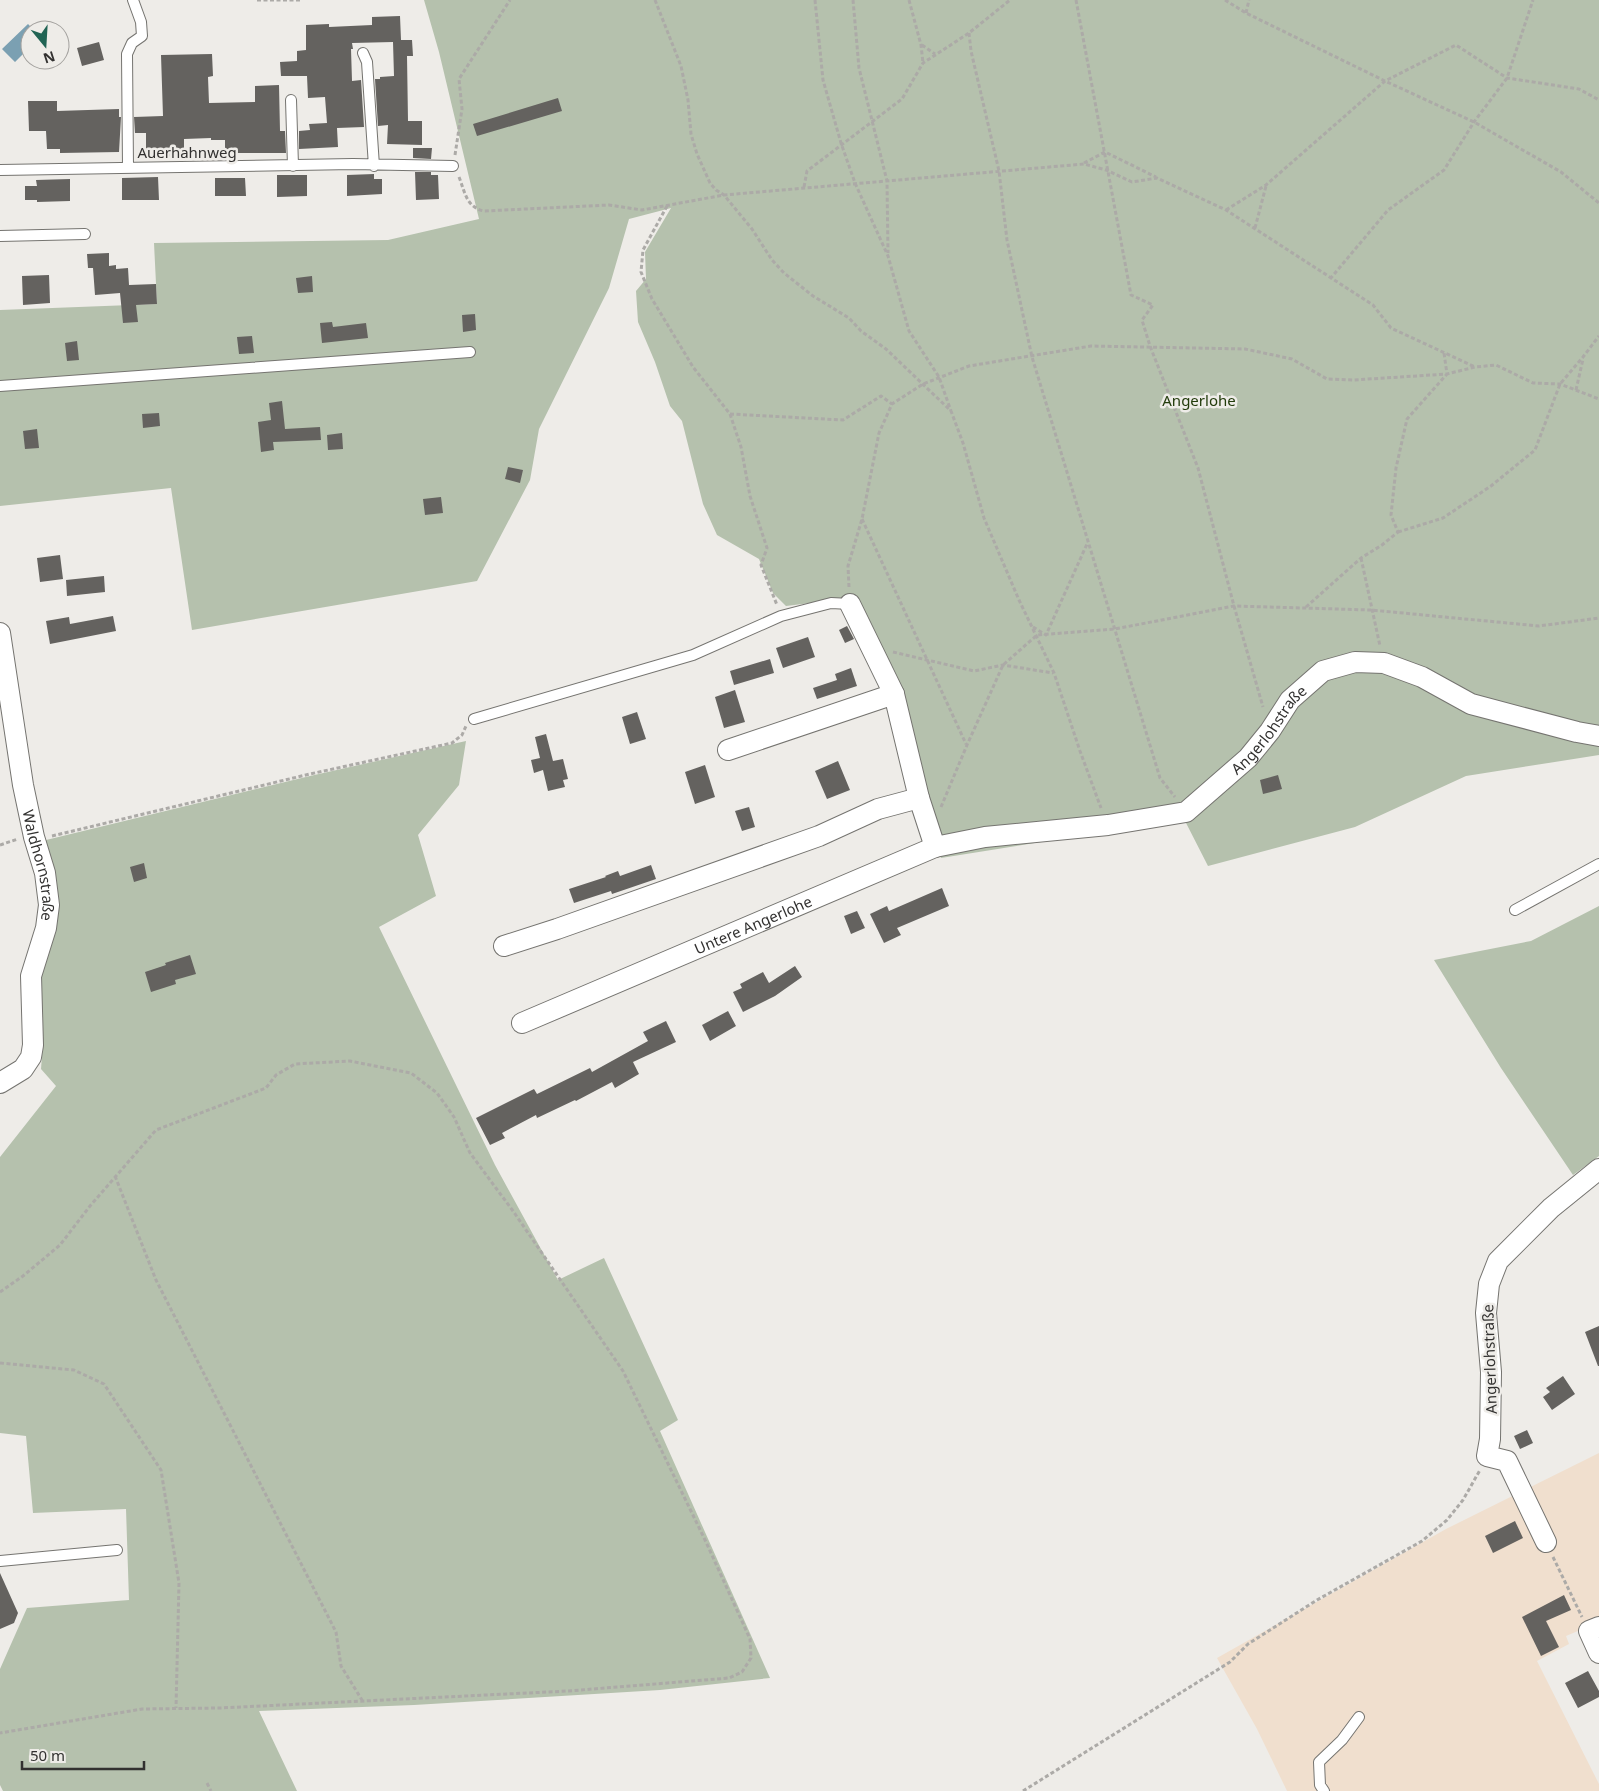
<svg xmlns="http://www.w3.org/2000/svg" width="1599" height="1791" viewBox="0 0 1599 1791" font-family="'Noto Sans',sans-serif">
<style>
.industrial{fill:#f0dfce}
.green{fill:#b5c1ad}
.water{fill:#7ba0b2}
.building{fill:#64625f}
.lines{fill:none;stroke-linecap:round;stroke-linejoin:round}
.lane-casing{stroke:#757470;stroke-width:12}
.street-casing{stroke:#757470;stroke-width:22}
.path{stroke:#acaaa7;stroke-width:3;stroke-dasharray:4 2.5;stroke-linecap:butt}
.lane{stroke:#fff;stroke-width:10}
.street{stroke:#fff;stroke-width:20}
.labels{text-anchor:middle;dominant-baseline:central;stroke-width:5;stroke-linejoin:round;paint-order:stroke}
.street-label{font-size:15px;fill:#323130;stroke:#eeece8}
.park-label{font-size:15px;fill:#233c0c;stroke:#eeece8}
</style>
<rect width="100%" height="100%" fill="#eeece8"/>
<path class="industrial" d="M1599,1453v169l-33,14 3,8 -32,17 62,123v7h-312l-30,-62 -40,-71 229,-129z"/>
<path class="green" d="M424,0h1175v755l-133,21 -111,51 -147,39 -24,-47 -243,39 -31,-138 -59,-122 -65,8 -13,-13 -14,-34 -42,-24 -14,-31 -21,-83 -12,-15 -15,-44 -17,-40 -2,-31 10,-12 -1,-27 26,-44 -42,11 -20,69 -70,141 -9,51 -53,101 -285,49 -21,-142 -171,18v-196l157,-6 -3,-61 234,-3 91,-21 -40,-167z
M466,741l-7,44 -41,50 18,61 -57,31 116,238 63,115 46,-22 74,162 -18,11 110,247 -110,12 -246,15 -155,6 38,80h-294l-3,-6v-116l27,-61 102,-8 -3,-91 -93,4 -7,-77 -26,-3v-276l56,-71 -15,-17 2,-26 -3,-75 6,-16 13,-49 -17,-62 268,-65z
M1599,906v250l-26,19 -72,-107 -67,-108 97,-19z"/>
<path class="water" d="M28,24l6,6h-4v17l-15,15 -13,-13z"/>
<path class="building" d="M400,16l1,24h11l1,16h-6l1,65h14v24l-35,-1 1,-19 -10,1 -3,-47h5v-2l14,-1 -1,-34 -41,1 1,6h-2l1,32 9,-1 3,47 -27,1 1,19 -39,2v-18l11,-1 -1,-6 18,-1 -2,-26 -17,1 -1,-22h-26l-1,-14 17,-1v-10l9,-1v-25l23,-1v3l43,-2v-8z
M99,42l5,18 -22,6 -5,-18z
M212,54l1,22 -5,1 1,26 46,-1v-16l24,-1 1,46h5l1,22h-61v-13h-14v-2l-27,1v17l-29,1v-8h-9v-16h-11l-1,-16 29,-1 -2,-61z
M558,98l4,13 -85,25 -4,-12z
M28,101h29v10l62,-2v8h2l-2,35 -59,1v-4h-13l-1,-18h-17z
M413,148h19l-1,11 -18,-1z
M415,172h16v3h7l1,24 -23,1z
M374,174v5h8v15l-35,2v-21z
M277,175h30v21l-30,1z
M158,177l1,23h-37v-22z
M215,178h30l1,18h-31z
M70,179v22l-33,1v-2h-12v-14h12l-1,-6z
M109,253v13l7,-1v4l12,-1 1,17 27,-1 1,20 -21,1 2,17 -15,1 -3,-30 -25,2 -2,-27h-5l-1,-14z
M49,275l1,28 -27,2 -1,-29z
M312,276l1,16 -15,1 -2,-15z
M475,314l1,16 -13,2 -1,-17z
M332,322l1,5 33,-4 2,15 -46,5 -2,-20z
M252,336l2,17 -15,1 -2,-17z
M77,341l2,19 -12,1 -2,-18z
M282,401l3,28 35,-2 1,13 -48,2 1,8 -13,2 -3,-30 13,-2 -2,-17z
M159,413l1,13 -17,2 -1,-14z
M37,429l2,19 -14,1 -2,-18z
M342,433l1,16 -15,1 -1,-15z
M508,467l15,3 -3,13 -15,-4z
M441,497l2,16 -18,2 -2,-16z
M60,555l3,24 -23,3 -3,-24z
M104,576l1,16 -38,4 -1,-16z
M113,616l3,15 -66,13 -4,-23 23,-4 1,7z
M847,626l7,13 -9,4 -6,-13z
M808,637l7,20 -32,11 -7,-20z
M770,659l4,14 -40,12 -4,-14z
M851,668l6,18 -40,13 -4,-11 24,-8 -2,-6z
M735,690l10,32 -21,6 -9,-31z
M637,712l9,27 -16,5 -8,-27z
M546,734l7,27 10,-2 5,20 -5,1 2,7 -17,4 -5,-21 -9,3 -3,-13 9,-2 -5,-21z
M838,761l12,29 -23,9 -12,-28z
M705,765l10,32 -20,7 -10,-32z
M1278,775l4,14 -19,5 -3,-14z
M749,807l6,20 -13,4 -7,-20z
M144,863l3,15 -13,4 -4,-15z
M651,865l5,14 -44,15 -1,-3 -37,12 -5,-14 37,-12 -1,-1 13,-5 2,5z
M942,888l7,18 -52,22 4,7 -17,8 -14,-29 17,-8 2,5z
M857,911l8,17 -14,6 -7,-18z
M190,955l6,19 -21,6 1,4 -25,8 -6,-20 21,-7 -1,-2z
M795,966l7,11 -27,19 -32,16 -10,-20 9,-4 -2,-4 23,-12 6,11z
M728,1011l8,15 -26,15 -8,-16z
M666,1021l10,21 -43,20 6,12 -24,14 -3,-6 -36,19 -1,-1 -38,18 -1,-3 -34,18 3,5 -15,7 -14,-27 58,-29 3,5 53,-26 2,4 56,-31 -5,-9z
M1599,1326v40h-1l-13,-34z
M1563,1376l12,18 -23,16 -9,-13 7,-5 -4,-4z
M1527,1430l6,13 -13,6 -6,-13z
M1515,1521l8,17 -30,15 -8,-17z
M0,1573l18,40 -4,10 -14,6z
M1564,1595l7,15 -25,11 13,26 -18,9 -19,-39z
M1588,1671l11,20v6l-21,11 -13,-25z"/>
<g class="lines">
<defs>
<path id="lane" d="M363,53l4,9 7,104
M291,100l2,66
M128,167l-1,-113 5,-11 10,-7 -1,-14 -8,-22
M0,170l353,-6 100,2
M0,236l85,-2
M0,386l470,-34
M474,719l219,-64 88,-39 50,-13 19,1
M1515,910l84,-46
M0,1561l117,-11
M1324,1791l-4,-6 -1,-23 23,-22 17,-23"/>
<g id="street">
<path d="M850,604l44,90 25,104 16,49"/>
<path id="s1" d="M0,633l23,152 11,52 11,36 4,32 -3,23 -15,48 2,69 -2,12 -8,12 -23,14"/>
<path d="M728,750l166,-56"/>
<path d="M504,946l53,-17 262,-93 59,-27 41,-11"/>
<path id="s2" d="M522,1023l413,-176 50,-10 123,-12 78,-13 62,-54 22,-27 20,-31 33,-29 32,-9 29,1 38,14 49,27 106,28 22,4"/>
<path d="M1546,1542l-39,-81 -20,-5 3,-17 1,-67 -5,-59 3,-29 9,-23 53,-53 48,-39"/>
<path d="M1599,1627l-10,4 10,22"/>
</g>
</defs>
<use href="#lane" class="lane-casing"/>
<use href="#street" class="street-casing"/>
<path class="path" d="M257,0h45
M655,0l26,66 7,34 3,34 6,20 13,29 6,7 8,5 28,34 20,31 12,13 29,23 36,22 12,13 25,18 65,62 12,32 21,75 35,82 35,73 26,78 21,57
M815,0l8,80 18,63 14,40 33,73 21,75 30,46 12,34
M853,0l6,68 28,113 1,72
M909,0l12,45 2,18
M1076,0l55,295 22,10 -11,15 8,26 48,122 36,138 29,101
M1225,0l21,13 139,68 89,41 87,50 38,31
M1246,13l3,-13
M969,33l2,18 28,120 8,69 25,117 128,421 15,19
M922,45l13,9
M455,155l7,-46 -3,-30 51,-79
M1084,163l21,-11 51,25
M459,177c6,15 7,30 25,34l125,-6 33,5 82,-15 360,-31 22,6 26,12 25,-4 69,32 147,95 18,23 84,39
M804,187l3,-16 95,-72 21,-36 46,-30 41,-33
M667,206l-24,44 -2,22 11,27 41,68 37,47 11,33 9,49 17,52 -6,17 16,40
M1226,210l40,-25 119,-104 71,-36 51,33 72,11 20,11
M1255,228l11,-42
M1330,279l58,-69 56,-40 30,-48 33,-44 26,-78
M1576,390l7,-31
M730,414l113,6 38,-24 11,8
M862,519l104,225
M1398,532l45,-14 48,-32 44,-36 25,-66 23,-27 16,-21
M1361,558l19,88
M849,587l-1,-21 14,-47 17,-86 13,-29 31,-20 46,-18 122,-20 154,3 47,10 35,20 26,1 94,-6 28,-7 21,-2 37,18 27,1 39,15
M1306,607l55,-49 21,-13 16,-13 -7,-17 5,-47 11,-49 40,-45 -3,-21
M1033,627l13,8 41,-91
M893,652l81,19 29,-6 50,8
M941,807l26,-62 36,-80 34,-30 78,-6 119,-23 137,4 168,16 60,-8
M52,836l258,-62 142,-31 10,-8 4,-9
M0,845l18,-6
M115,1176l41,104 180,352 5,34 21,34
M0,1292l23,-16 37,-31 30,-39 66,-76 110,-42 10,-13 19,-11 55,-3 61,12 26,20 17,24 16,36 43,58 110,160 83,171 44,97 1,19 -9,14 -13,6 -161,13 -348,17 -78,1 -142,24
M0,1363l74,7 30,14 57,86 18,113 -3,125
M1553,1557l29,60
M207,1783l4,8
M1023,1791l207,-129 18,-18 69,-44 105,-59 25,-21 16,-20 17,-30"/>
<use href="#lane" class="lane"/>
<use href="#street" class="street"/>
</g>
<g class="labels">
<g class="street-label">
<text x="187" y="152">Auerhahnweg</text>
<text stroke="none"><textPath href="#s2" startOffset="820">Angerlohstraße</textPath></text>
<text stroke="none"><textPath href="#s1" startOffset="236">Waldhornstraße</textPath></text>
<text stroke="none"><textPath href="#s2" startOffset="251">Untere Angerlohe</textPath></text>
<text transform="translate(1489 1359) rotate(-92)">Angerlohstraße</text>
</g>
<g class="park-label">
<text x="1199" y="400">Angerlohe</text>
</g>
</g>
<g transform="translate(45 45) rotate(162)"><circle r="24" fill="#eeece8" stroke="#a3a19e"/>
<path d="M0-4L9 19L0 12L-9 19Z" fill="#216454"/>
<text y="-8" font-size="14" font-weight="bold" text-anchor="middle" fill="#323130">N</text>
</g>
<path d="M22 1761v8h122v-8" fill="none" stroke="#323130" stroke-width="2.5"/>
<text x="30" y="1761" font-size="15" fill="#323130" stroke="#eeece8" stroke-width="4" paint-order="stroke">50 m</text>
</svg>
